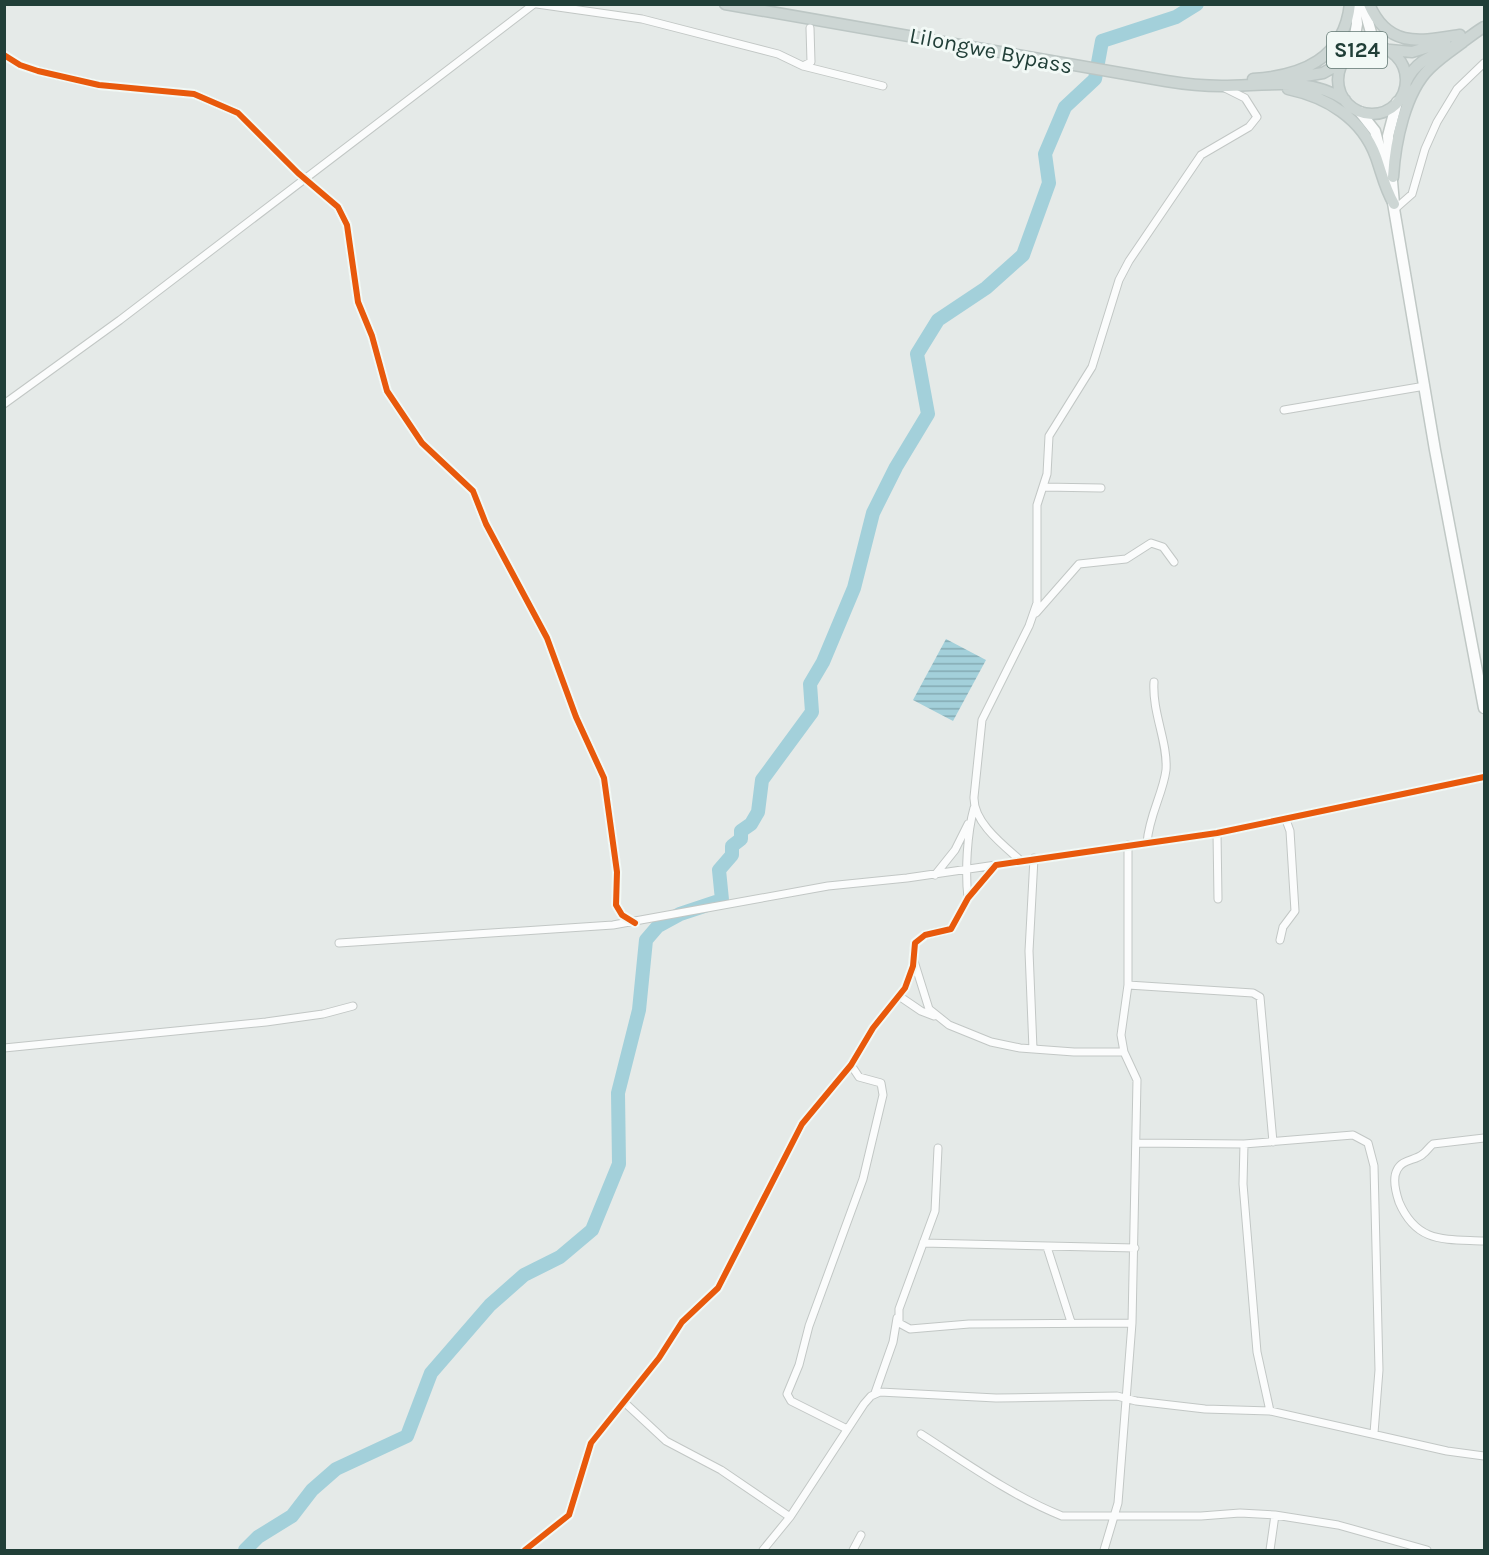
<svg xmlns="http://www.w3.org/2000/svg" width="1489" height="1555" viewBox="0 0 1489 1555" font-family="Karla,sans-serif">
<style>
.water{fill:url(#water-rules)}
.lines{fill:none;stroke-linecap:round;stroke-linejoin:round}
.river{stroke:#a3d0da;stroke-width:14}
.street-casing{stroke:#c2c7c5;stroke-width:9}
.secondary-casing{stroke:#c0c8c5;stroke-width:13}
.primary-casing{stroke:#bcc6c4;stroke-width:13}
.street{stroke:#fbfcfc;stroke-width:7}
.secondary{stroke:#fbfcfc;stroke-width:10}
.primary{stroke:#cdd6d4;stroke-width:10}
.cycleway-casing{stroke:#f2f9f6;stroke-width:10}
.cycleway{stroke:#e8590c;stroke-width:6}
.labels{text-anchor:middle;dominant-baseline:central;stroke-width:6;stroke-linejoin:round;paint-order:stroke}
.shield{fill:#f2f9f6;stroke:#607771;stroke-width:1.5}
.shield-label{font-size:21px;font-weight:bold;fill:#213f38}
.street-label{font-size:22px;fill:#213f38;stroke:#f2f9f6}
</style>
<defs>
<pattern id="water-rules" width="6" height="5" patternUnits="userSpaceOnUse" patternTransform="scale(1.5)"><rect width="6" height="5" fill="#a3d0da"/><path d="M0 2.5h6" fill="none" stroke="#84aab2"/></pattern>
</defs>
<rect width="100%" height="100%" fill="#e5eae8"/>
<path class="water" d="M946,639l40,21 -33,61 -40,-21z"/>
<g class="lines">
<path class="river" d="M245,1550l13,-13 34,-21 20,-26 24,-21 71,-33 24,-63 59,-68 34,-30 36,-18 32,-27 27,-66 -1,-71 21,-83 7,-70 12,-14 22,-12 42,-14 -3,-30 13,-15v-9l9,-7v-8l10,-7 7,-12 4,-32 50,-68 -2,-28 13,-22 31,-74 19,-75 23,-46 32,-53 -11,-60 21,-34 48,-32 37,-33 26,-72 -4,-29 20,-47 30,-28 7,-38 74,-24 21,-13"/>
<defs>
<path id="street" d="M537,4l105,15 136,35 25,12 80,20
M4,55l16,10 18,6 61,14 95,9 44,19 60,60 40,34 9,18 11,77 14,34 15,55 35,52 51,48 13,33 61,114 29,79 28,61 13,94 -1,33 6,10 13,8
M803,66l8,-4 -1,-34
M1395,209l17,-15 13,-45 12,-27 20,-33 27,-26
M4,404l116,-84 414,-316
M1284,410l141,-24
M1043,487l58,1
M1036,613l43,-49 47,-5 25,-16 12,4 11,15
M1217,833l1,66
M1147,843c2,-28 16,-49 19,-73 2,-28 -14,-57 -12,-88
M1020,860c-17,-15 -47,-38 -46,-63l8,-77 47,-94 8,-23v-98l10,-31 2,-38 43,-69 27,-87 10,-19 72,-106 48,-28 8,-10 -12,-19 -20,-10
M935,875l20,-25 13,-26
M968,898c-3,-26 -1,-65 6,-90
M1280,940l3,-13 12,-16 -5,-80 -4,-11
M339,943l274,-18 215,-39 79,-8 89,-13
M914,961l15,48 20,16 42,17 29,6 54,4h50
M1128,985l125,8 7,4 13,145
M899,996l22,15 13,5
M4,1048l262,-26 57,-8 30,-8
M1033,1049l-4,-98 5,-93
M1484,1138l-51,6c-4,3 -6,7 -10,10 -8,7 -21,5 -26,16 -5,9 -1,23 2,32 18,42 46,37 85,39
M1136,1143l108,1 109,-9 15,8 6,23 5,204 -5,63
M1244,1144l-1,40 14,168 13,59
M938,1148l-3,63 -36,98v14l11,6 59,-5 163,-1
M923,1243l212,5
M1047,1247l24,75
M875,1393l18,-51 4,-24
M624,1402l42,39 55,29 69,47
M847,1429l-56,-28 -4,-7 12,-29 10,-39 54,-147 20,-84 -2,-12 -22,-6 -8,-12
M921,1434c45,29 91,62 141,82h139l39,-3 35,2 63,10 89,25
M525,1550l44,-35 22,-72 68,-85 23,-36 36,-34 84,-164 49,-59 22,-37 32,-40 8,-22 2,-23 10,-8 26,-6 17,-31 28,-33 221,-32 267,-56
M763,1550l27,-33 74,-113 7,-8 9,-4 116,6 121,-2 19,5 69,8 65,2 177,40 37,5
M853,1550l8,-15
M1104,1550l14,-47 14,-180 5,-243 -13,-28 -3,-17 7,-50v-140
M1270,1550l5,-35"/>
<path id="secondary" d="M1363,4l9,32 9,11
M1352,52l5,-28 -2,-20
M1360,112l15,19 12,45
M1392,197l43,253 49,258
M1394,204l-6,-68 9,-34"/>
<path id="primary" d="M725,4l441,77c18,3 37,5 56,5 41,0 87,-10 123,14
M1369,4c19,45 52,37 91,31
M1338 80a34 34 0 1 1 68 0a34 34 0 1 1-68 0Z
M1390,50l22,2 33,-10
M1253,79c49,-3 91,-20 97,-75
M1287,79l36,-6 20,-11
M1406,82c12,-27 36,-28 58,-41 7,-5 13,-10 20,-14
M1288,89c38,8 74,29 88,68 6,17 9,32 18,47
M1393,177c2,-34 12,-85 37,-109 10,-10 22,-18 33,-26"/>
</defs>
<use href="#street" class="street-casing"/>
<use href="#secondary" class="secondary-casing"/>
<use href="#primary" class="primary-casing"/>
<use href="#street" class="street"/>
<use href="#secondary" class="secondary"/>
<use href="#primary" class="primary"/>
<defs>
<path id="cycleway" d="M4,55l16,10 18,6 61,14 95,9 44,19 60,60 40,34 9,18 11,77 14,34 15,55 35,52 51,48 13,33 61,114 29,79 28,61 13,94 -1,33 6,10 13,8
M525,1550l44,-35 22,-72 68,-85 23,-36 36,-34 84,-164 49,-59 22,-37 32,-40 8,-22 2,-23 10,-8 26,-6 17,-31 28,-33 221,-32 267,-56"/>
</defs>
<use href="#cycleway" class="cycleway-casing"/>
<use href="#cycleway" class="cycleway"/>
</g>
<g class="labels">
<rect class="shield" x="1327" y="32" width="60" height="36" rx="4.5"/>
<g class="shield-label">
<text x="1357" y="50">S124</text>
</g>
<g class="street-label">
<text transform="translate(991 51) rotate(11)">Lilongwe Bypass</text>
</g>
</g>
<rect width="1489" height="1555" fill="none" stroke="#213f38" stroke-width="12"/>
</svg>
